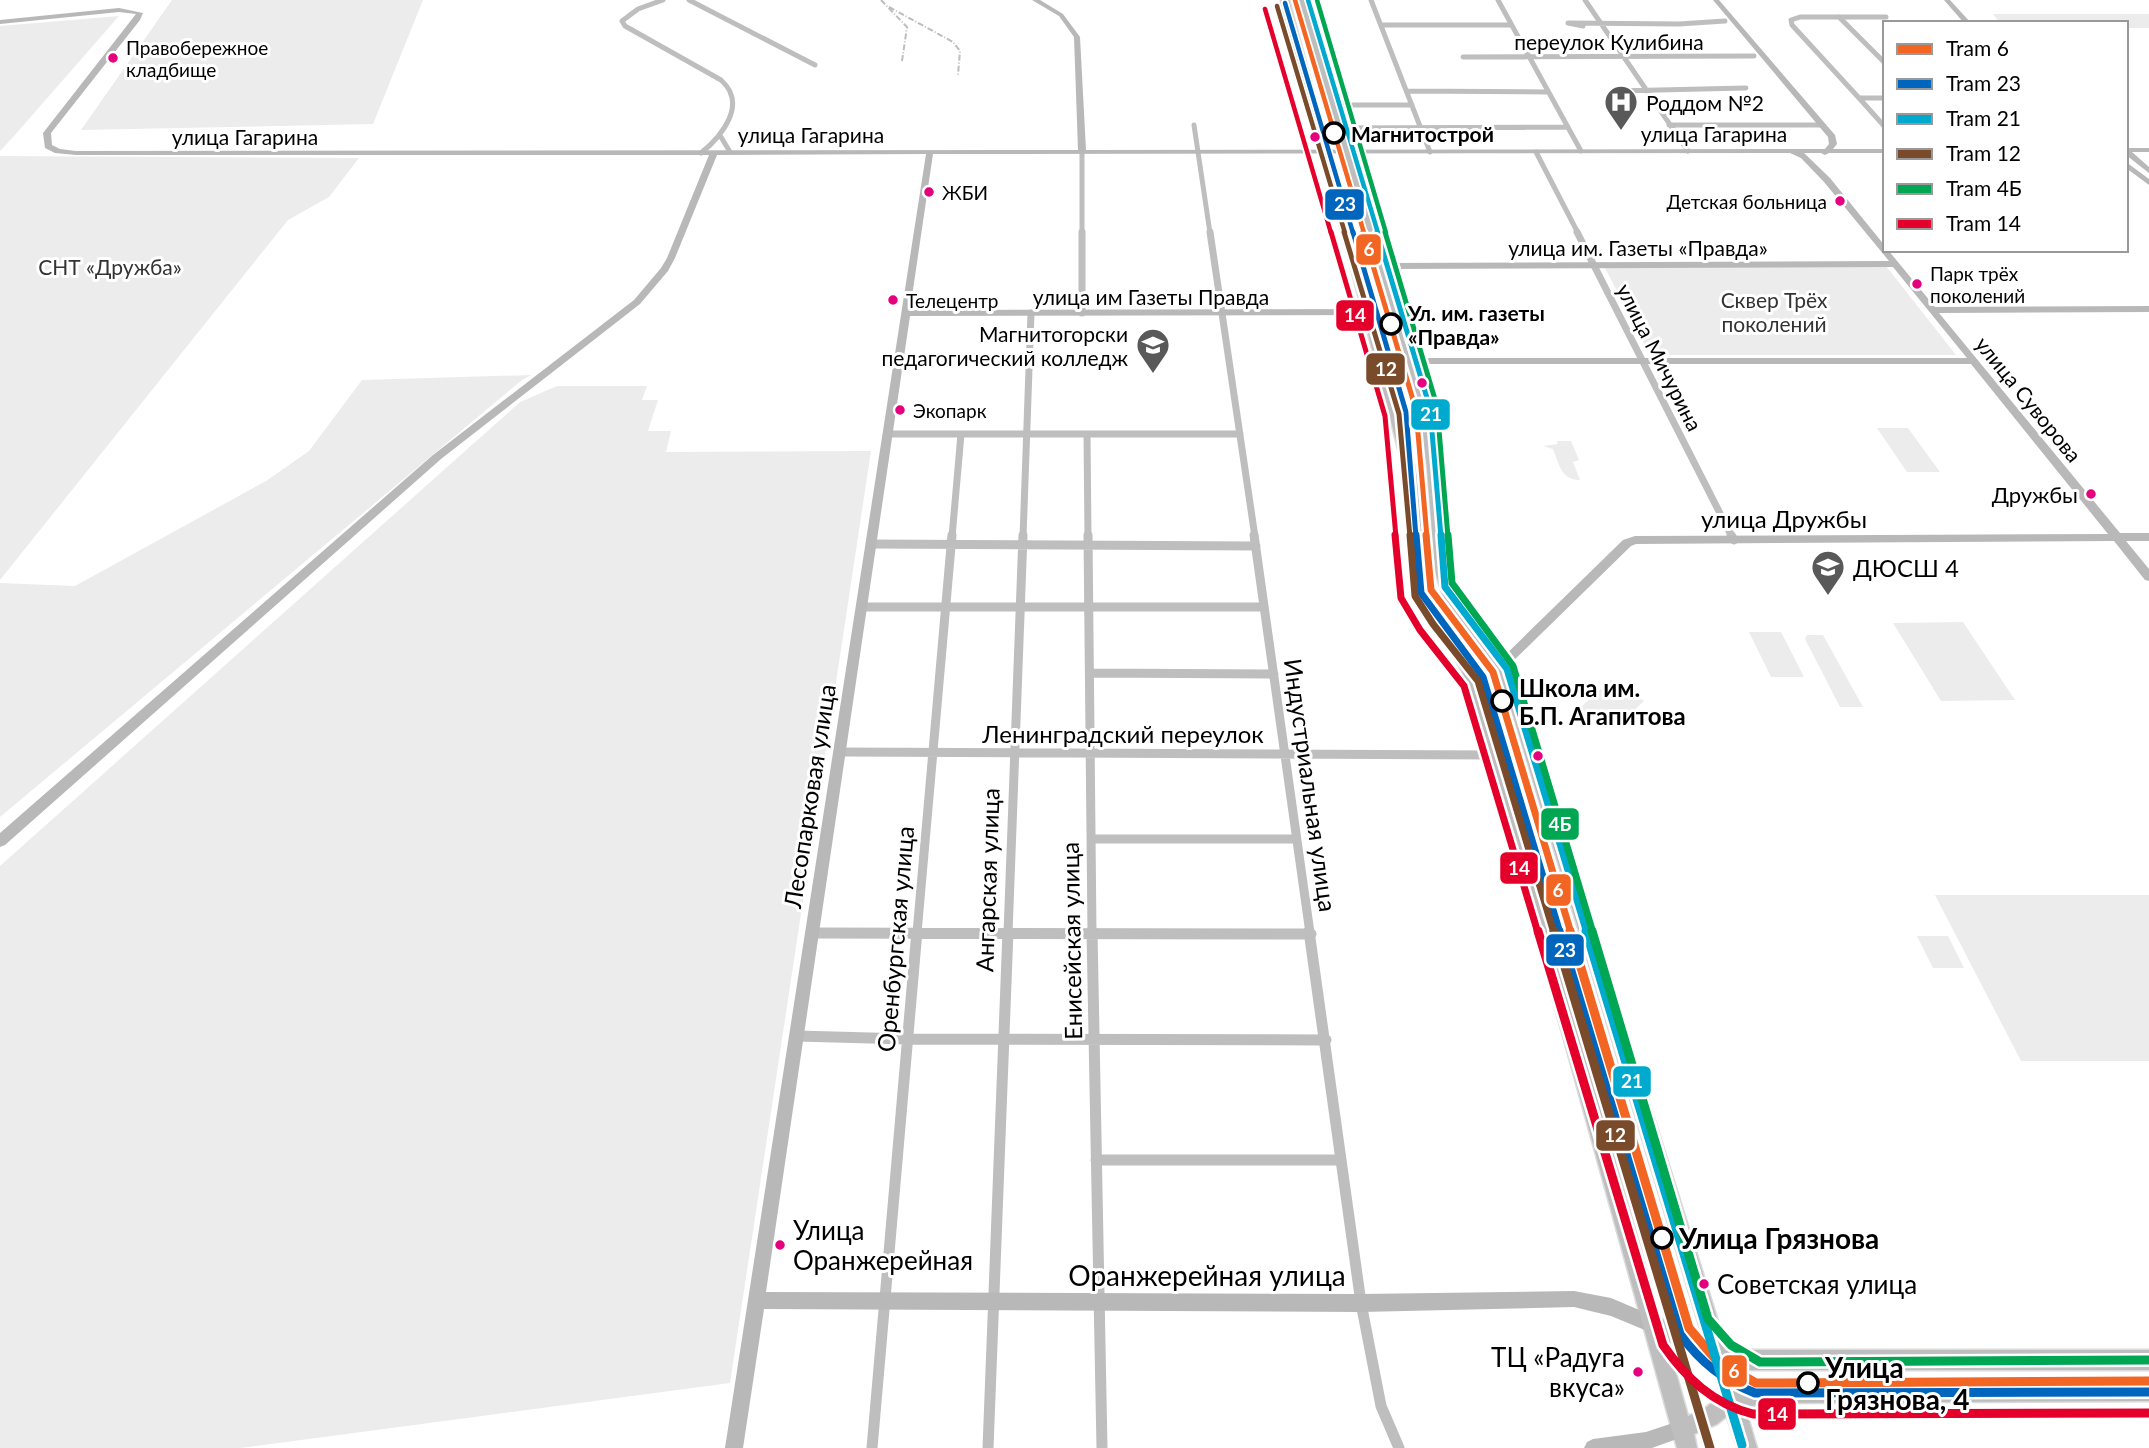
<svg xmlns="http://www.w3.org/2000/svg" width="2149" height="1448" viewBox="0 0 2149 1448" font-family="Lato,sans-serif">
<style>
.green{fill:#ececec}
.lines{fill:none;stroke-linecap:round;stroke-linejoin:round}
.primary-casing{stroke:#dbdbdb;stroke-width:3}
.street-far3{stroke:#bebebe;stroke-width:5}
.street-far2{stroke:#bebebe;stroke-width:7}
.street-far1{stroke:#bebebe;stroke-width:9}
.street{stroke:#bebebe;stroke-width:11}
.secondary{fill:#b8b8b8;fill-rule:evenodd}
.primary{fill:#bebebe;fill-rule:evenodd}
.rail{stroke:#bebebe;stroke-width:2;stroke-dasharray:6 2 1 2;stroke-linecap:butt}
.tram-1-far3-casing{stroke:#fff;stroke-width:8}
.tram-1-far2-casing{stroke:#fff;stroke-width:10}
.tram-1-far1-casing{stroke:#fff;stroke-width:12}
.tram-1-casing{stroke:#fff;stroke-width:14}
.tram-2-far3-casing{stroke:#fff;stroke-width:8}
.tram-2-far2-casing{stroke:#fff;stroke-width:10}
.tram-2-far1-casing{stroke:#fff;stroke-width:12}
.tram-2-casing{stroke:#fff;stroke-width:14}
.tram-3-far3-casing{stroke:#fff;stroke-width:8}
.tram-3-far2-casing{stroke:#fff;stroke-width:10}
.tram-3-far1-casing{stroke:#fff;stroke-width:12}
.tram-3-casing{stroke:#fff;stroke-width:14}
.tram-4-far3-casing{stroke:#fff;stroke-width:8}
.tram-4-far2-casing{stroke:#fff;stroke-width:10}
.tram-4-far1-casing{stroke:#fff;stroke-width:12}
.tram-4-casing{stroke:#fff;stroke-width:14}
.tram-5-far3-casing{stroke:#fff;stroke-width:8}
.tram-5-far2-casing{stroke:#fff;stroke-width:10}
.tram-5-far1-casing{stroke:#fff;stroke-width:12}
.tram-5-casing{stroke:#fff;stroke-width:14}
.tram-6-far3-casing{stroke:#fff;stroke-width:8}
.tram-6-far2-casing{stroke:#fff;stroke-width:10}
.tram-6-far1-casing{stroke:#fff;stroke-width:12}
.tram-6-casing{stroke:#fff;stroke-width:14}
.tram-1-far3{stroke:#f26522;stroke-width:4.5}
.tram-1-far2{stroke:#f26522;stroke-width:5}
.tram-1-far1{stroke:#f26522;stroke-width:7}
.tram-1{stroke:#f26522;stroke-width:9}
.tram-2-far3{stroke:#0065bd;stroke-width:4.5}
.tram-2-far2{stroke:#0065bd;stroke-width:5}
.tram-2-far1{stroke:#0065bd;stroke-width:7}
.tram-2{stroke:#0065bd;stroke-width:9}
.tram-3-far3{stroke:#00a9ce;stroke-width:4.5}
.tram-3-far2{stroke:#00a9ce;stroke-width:5}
.tram-3-far1{stroke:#00a9ce;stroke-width:7}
.tram-3{stroke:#00a9ce;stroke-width:9}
.tram-4-far3{stroke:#7a4b2a;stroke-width:4.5}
.tram-4-far2{stroke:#7a4b2a;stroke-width:5}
.tram-4-far1{stroke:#7a4b2a;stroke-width:7}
.tram-4{stroke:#7a4b2a;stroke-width:9}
.tram-5-far3{stroke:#00a651;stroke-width:4.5}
.tram-5-far2{stroke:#00a651;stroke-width:5}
.tram-5-far1{stroke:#00a651;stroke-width:7}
.tram-5{stroke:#00a651;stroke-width:9}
.tram-6-far3{stroke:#e4002b;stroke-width:4.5}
.tram-6-far2{stroke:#e4002b;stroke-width:5}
.tram-6-far1{stroke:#e4002b;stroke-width:7}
.tram-6{stroke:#e4002b;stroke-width:9}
.bus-dot{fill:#e5007d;stroke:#fff;stroke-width:2.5}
.stop-dot{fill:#fff;stroke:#000;stroke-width:3.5}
.labels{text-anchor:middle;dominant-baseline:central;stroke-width:6;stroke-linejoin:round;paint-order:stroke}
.far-bus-label{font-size:19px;fill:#000;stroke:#fff;text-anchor:start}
.far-street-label{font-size:21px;fill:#000;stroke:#fff}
.far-poi-label{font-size:21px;fill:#000;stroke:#fff;text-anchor:start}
.far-stop-label{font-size:21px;font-weight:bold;fill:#000;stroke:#fff;text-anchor:start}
.far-park-label{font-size:21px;fill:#333;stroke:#fff}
.bus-label{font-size:22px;fill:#000;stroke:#fff;text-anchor:end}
.street-label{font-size:24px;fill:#000;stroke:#fff}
.poi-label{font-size:24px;fill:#000;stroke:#fff;text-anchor:start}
.stop-label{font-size:24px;font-weight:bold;fill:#000;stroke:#fff;text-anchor:start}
.near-bus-label{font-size:26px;fill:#000;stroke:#fff;text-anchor:start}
.near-stop-label{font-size:28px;font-weight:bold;fill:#000;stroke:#fff;text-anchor:start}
.near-street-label{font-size:28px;fill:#000;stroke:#fff}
.line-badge{stroke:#fff;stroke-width:2.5}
.badge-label{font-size:19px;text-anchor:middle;font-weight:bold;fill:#fff}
</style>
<rect width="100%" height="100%" fill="#fff"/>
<path class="green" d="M172,0h251l-50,124 -292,6z
M1993,14h156v14h-23v-5h-126z
M119,16l-105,120 -14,15v-125z
M0,156l359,2 -30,39 -41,23 -288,360z
M1604,266h282l70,89h-306z
M531,375l-9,5 -522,437v-234l75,3 191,-105 43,-30 53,-71z
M557,386h90l-5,14h16l-10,31h23l-5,21 205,-1 -141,932 -490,65h-240v-582l520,-464z
M1877,428h31l32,44h-33z
M1557,441h14l8,19 -6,2 7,18c-19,0 -21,-16 -27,-31l-10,-3 15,-2z
M1963,622l52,78 -74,1 -48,-78z
M1749,632h32l23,45h-33z
M1807,635h16l40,72h-23l-35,-68z
M1611,680l33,21 -17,16 -55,-2z
M1935,895h214v166h-128z
M1917,936h31l16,32h-31z"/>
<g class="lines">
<defs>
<path id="primary" d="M1281,0h8l128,475 8,96 10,33 41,66 184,648 43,20 -198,-649 -9,-22 -52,-68 -9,-28 -8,-103 -9,-58 -120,-410h8l124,410 9,58 8,103 8,24 52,66 12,28 208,661h422v20h-416l6,18 32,-5 378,-2v20l-378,2 -26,4 12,41h-20l-10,-32 -10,8 -23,10 3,14h-20l-215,-777 -39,-66 -10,-34 -8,-96zM1667,1341l18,8 27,17 9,29 -18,15 -15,6z"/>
</defs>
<use href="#primary" class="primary-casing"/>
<path class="street-far3" d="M663,0l-25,9 -16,12 3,5 96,54c27,24 1,56 -20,73
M689,0l126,65
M1371,0l59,152
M1498,0l83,151
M1585,0l103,151
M1839,17l46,46
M1381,25h130
M1583,26l-15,-3 111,1 46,-3
M1463,57l291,-1
M1407,91l141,1
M1615,91l131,-3
M1859,98l-67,-73 -1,-5 9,-3h86
M1885,98h-26l26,29
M1333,105h79
M1194,125l16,108
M1669,125h153
M1340,128l228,-1
M721,137l9,15
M1082,151v82
M1536,152l42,81"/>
<path class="street-far2" d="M1082,232v81
M1210,232l45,305
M1577,232l155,305
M888,434h352
M1087,434l1,103
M952,537l9,-103
M1023,537l8,-224"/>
<path class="street-far1" d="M1088,535l4,398
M1254,535l56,398
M1731,535l3,5
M871,544l385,2
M861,607h403
M1090,673l184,1
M839,752l653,3
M1091,839h205
M917,933l35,-398
M1008,933l15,-398"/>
<path class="street" d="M1092,931l10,517
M1309,931l52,372 20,103 18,42
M811,933l500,1
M797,1036l110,3 419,1
M1096,1160h245
M872,1448l45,-517
M988,1448l20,-517"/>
<path class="secondary" d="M1032,0h8l23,14 17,23 6,113 739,-1 4,-5 -1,-7 -115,-137h6l116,135 2,9 -4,5h52v4h-56l-4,2 -4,-2h-17l26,25 55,68v4h3l47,57 214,-1v6l-210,1 181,220h29v8h-23l23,28v12l-4,-1 -31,-39 -478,3 -5,2 -125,122 -37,6 -4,-1 -2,-3 2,-3 34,-6 124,-121 12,-4 473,-2 -137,-170h-561l-5,-3 5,-3h557l-74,-91 -512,2 -4,-3 4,-3 508,-2 -65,-79 -23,-24 -11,-5 -857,1 -23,156 486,-1 4,3 -4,3 -486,1 -144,976 595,2 213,-3 37,7 47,20 3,6 -3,6 -6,3 -41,-17 -37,-9 -213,5 -597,-3 -21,139h-18l201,-1294 -209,1 -42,103 -7,13 -28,33 -199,155 -436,386 -5,2v-14l433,-378 201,-155 27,-32 6,-10 42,-103h-633l-21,-2 -10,-5 -2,-15 93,-119 -17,-2 -119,12v-4l119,-12 24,5 -3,7 -89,113 1,12 8,4 16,2 1002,-1 -4,-113 -15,-21z
M1944,0h6l21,23h-7z
M2126,148h23v4h-17l17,15v6l-23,-18z
M2126,162l23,17v6l-23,-17z
M1682,1420l6,3 3,6 -3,6 -36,13h-68l3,-6 6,-3 53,-7z"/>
<use href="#primary" class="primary"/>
<path class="rail" d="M881,0l26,27 -5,34
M889,7l64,35 7,9 -2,24"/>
<defs>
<path id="tram-1-far3" d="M1295,0l69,233"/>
<path id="tram-1-far2" d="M1363,232l53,178 11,127"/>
<path id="tram-1-far1" d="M1426,535l5,55 62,82 78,261"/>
<path id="tram-1" d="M1570,931l119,397 28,33 39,22 393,-2"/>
<path id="tram-2-far3" d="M1285,3l68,230"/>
<path id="tram-2-far2" d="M1353,232l53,180 10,125"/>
<path id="tram-2-far1" d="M1416,535l5,58 62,84 77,256"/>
<path id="tram-2" d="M1559,931l121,403c20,28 43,47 75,59l394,-1"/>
<path id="tram-3-far3" d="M1308,0l70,233"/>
<path id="tram-3-far2" d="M1377,232l53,176 11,129"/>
<path id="tram-3-far1" d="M1441,535l4,52 62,82 80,264"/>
<path id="tram-3" d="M1586,931l156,514"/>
<path id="tram-4-far3" d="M1277,6l68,227"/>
<path id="tram-4-far2" d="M1344,232l55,182 11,123"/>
<path id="tram-4-far1" d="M1410,535l5,61 18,28 45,57 76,252"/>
<path id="tram-4" d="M1554,931l156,517"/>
<path id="tram-5-far3" d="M1317,0l69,233"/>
<path id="tram-5-far2" d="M1385,232l52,174 11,131"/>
<path id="tram-5-far1" d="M1448,535l4,48 61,83 80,267"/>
<path id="tram-5" d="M1592,931l116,388 23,26 29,17 389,-2"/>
<path id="tram-6-far3" d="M1265,9l66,224"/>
<path id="tram-6-far2" d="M1331,232l54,184 11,121"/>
<path id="tram-6-far1" d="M1395,535l6,63 19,32 44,56 74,247"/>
<path id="tram-6" d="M1538,931l125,414c23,33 50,59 90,69l396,-1"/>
</defs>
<use href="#tram-1-far3" class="tram-1-far3-casing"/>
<use href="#tram-1-far2" class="tram-1-far2-casing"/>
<use href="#tram-1-far1" class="tram-1-far1-casing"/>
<use href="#tram-1" class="tram-1-casing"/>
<use href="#tram-2-far3" class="tram-2-far3-casing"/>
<use href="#tram-2-far2" class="tram-2-far2-casing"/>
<use href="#tram-2-far1" class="tram-2-far1-casing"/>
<use href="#tram-2" class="tram-2-casing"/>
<use href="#tram-3-far3" class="tram-3-far3-casing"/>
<use href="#tram-3-far2" class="tram-3-far2-casing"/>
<use href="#tram-3-far1" class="tram-3-far1-casing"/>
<use href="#tram-3" class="tram-3-casing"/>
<use href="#tram-4-far3" class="tram-4-far3-casing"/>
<use href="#tram-4-far2" class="tram-4-far2-casing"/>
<use href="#tram-4-far1" class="tram-4-far1-casing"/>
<use href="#tram-4" class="tram-4-casing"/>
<use href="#tram-5-far3" class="tram-5-far3-casing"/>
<use href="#tram-5-far2" class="tram-5-far2-casing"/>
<use href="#tram-5-far1" class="tram-5-far1-casing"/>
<use href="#tram-5" class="tram-5-casing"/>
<use href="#tram-6-far3" class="tram-6-far3-casing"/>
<use href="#tram-6-far2" class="tram-6-far2-casing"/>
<use href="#tram-6-far1" class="tram-6-far1-casing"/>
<use href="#tram-6" class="tram-6-casing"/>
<use href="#tram-1-far3" class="tram-1-far3"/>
<use href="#tram-1-far2" class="tram-1-far2"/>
<use href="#tram-1-far1" class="tram-1-far1"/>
<use href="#tram-1" class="tram-1"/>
<use href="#tram-2-far3" class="tram-2-far3"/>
<use href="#tram-2-far2" class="tram-2-far2"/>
<use href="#tram-2-far1" class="tram-2-far1"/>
<use href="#tram-2" class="tram-2"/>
<use href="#tram-3-far3" class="tram-3-far3"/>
<use href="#tram-3-far2" class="tram-3-far2"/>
<use href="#tram-3-far1" class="tram-3-far1"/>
<use href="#tram-3" class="tram-3"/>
<use href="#tram-4-far3" class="tram-4-far3"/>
<use href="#tram-4-far2" class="tram-4-far2"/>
<use href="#tram-4-far1" class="tram-4-far1"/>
<use href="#tram-4" class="tram-4"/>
<use href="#tram-5-far3" class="tram-5-far3"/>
<use href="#tram-5-far2" class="tram-5-far2"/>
<use href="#tram-5-far1" class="tram-5-far1"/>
<use href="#tram-5" class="tram-5"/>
<use href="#tram-6-far3" class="tram-6-far3"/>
<use href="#tram-6-far2" class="tram-6-far2"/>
<use href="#tram-6-far1" class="tram-6-far1"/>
<use href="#tram-6" class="tram-6"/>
</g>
<defs>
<symbol id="hospital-pin" viewBox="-11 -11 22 30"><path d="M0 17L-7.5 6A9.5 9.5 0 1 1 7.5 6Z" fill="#595959" stroke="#fff"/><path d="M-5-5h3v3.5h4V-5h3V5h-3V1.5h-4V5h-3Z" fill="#fff"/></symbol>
<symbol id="university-pin" viewBox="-11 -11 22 30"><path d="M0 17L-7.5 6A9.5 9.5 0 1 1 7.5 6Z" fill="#595959" stroke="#fff"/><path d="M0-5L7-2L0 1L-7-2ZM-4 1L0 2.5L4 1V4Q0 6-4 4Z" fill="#fff"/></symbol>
</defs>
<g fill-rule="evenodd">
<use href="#hospital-pin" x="1602" y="83" width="38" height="52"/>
<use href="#university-pin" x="1134" y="326" width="38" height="52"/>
<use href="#university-pin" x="1809" y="548" width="38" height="52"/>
</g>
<g class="bus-dot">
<circle cx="113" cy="58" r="6"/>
<circle cx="1315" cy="137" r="6"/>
<circle cx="929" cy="192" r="6"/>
<circle cx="1840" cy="201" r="6"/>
<circle cx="1917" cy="284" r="6"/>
<circle cx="893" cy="300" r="6"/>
<circle cx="1422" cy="383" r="6"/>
<circle cx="900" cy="410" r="6"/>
<circle cx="2091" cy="494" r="6"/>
<circle cx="1538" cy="756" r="6"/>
<circle cx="780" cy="1245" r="6"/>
<circle cx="1704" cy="1284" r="6"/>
<circle cx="1638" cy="1372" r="6"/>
</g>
<g class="stop-dot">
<circle cx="1334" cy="133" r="10"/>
<circle cx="1391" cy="324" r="10"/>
<circle cx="1502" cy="701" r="10"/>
<circle cx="1662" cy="1238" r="10"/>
<circle cx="1808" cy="1383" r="10"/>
</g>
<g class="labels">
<g class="far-bus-label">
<text x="126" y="47">Правобережное<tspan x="126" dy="22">кладбище</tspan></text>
<text x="942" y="192">ЖБИ</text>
<text x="1827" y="201" text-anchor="end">Детская больница</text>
<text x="1930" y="273">Парк трёх<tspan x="1930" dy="22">поколений</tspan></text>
<text x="906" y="300">Телецентр</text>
<text x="913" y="410">Экопарк</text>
</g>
<g class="far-street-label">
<text x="1609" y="41">переулок Кулибина</text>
<text x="1714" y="133">улица Гагарина</text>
<text x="811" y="134">улица Гагарина</text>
<text x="245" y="136">улица Гагарина</text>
<text x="1638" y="247">улица им. Газеты «Правда»</text>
<text x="1151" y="296">улица им Газеты Правда</text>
<text transform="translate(1660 357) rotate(63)">улица Мичурина</text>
<text transform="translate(2029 399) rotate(51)">улица Суворова</text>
</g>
<g class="far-poi-label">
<text x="1646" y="102">Роддом №2</text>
<text x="1128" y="333" text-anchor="end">Магнитогорски<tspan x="1128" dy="24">педагогический колледж</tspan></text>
</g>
<g class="far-stop-label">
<text x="1351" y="133">Магнитострой</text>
<text x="1408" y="312">Ул. им. газеты<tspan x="1408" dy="24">«Правда»</tspan></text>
</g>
<g class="far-park-label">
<text x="110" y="266">СНТ «Дружба»</text>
<text x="1774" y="299">Сквер Трёх<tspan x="1774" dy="24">поколений</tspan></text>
</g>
<g class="bus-label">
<text x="2078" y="494">Дружбы</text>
</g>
<g class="street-label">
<text x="1784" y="518">улица Дружбы</text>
<text x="1123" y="733">Ленинградский переулок</text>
<text transform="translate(1311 785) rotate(82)">Индустриальная улица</text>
<text transform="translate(809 796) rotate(-81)">Лесопарковая улица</text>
<text transform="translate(987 880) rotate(-88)">Ангарская улица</text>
<text transform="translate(895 939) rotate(-85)">Оренбургская улица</text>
<text transform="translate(1071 941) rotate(-91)">Енисейская улица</text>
</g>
<g class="poi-label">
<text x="1853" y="567">ДЮСШ 4</text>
</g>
<g class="stop-label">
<text x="1519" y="687">Школа им.<tspan x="1519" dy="28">Б.П. Агапитова</tspan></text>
</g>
<g class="near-bus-label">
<text x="793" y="1230">Улица<tspan x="793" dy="30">Оранжерейная</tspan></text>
<text x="1717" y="1284">Советская улица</text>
<text x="1625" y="1357" text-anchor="end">ТЦ «Радуга<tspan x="1625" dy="30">вкуса»</tspan></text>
</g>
<g class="near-stop-label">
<text x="1679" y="1238">Улица Грязнова</text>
<text x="1825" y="1367">Улица<tspan x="1825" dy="32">Грязнова, 4</tspan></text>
</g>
<g class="near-street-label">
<text x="1207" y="1275">Оранжерейная улица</text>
</g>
</g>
<g class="line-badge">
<rect x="1324" y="188" width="41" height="33" rx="7" fill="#0065bd"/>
<rect x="1355" y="233" width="27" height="33" rx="7" fill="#f26522"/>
<rect x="1335" y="299" width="40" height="33" rx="7" fill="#e4002b"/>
<rect x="1365" y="352" width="41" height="34" rx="7" fill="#7a4b2a"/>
<rect x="1410" y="398" width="41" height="33" rx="7" fill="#00a9ce"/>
<rect x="1540" y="807" width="40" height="34" rx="7" fill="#00a651"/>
<rect x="1499" y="851" width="40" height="34" rx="7" fill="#e4002b"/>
<rect x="1545" y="873" width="27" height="34" rx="7" fill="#f26522"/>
<rect x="1545" y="933" width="40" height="34" rx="7" fill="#0065bd"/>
<rect x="1612" y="1065" width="40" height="33" rx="7" fill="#00a9ce"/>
<rect x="1595" y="1119" width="41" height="33" rx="7" fill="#7a4b2a"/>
<rect x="1721" y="1354" width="27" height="34" rx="7" fill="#f26522"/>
<rect x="1757" y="1397" width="40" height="34" rx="7" fill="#e4002b"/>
</g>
<g class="badge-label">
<text x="1345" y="211">23</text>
<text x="1369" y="256">6</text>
<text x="1355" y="322">14</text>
<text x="1386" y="376">12</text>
<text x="1431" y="421">21</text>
<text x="1560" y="831">4Б</text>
<text x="1519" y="875">14</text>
<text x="1558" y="897">6</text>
<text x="1565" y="957">23</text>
<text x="1632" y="1088">21</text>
<text x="1615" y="1142">12</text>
<text x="1734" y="1378">6</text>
<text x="1777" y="1421">14</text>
</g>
<rect x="1883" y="21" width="245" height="231" fill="#ffffff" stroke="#999999" stroke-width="2"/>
<rect x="1897" y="44" width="35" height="10" fill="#f26522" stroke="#999999" stroke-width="2"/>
<text x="1946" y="56" font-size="21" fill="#000000">Tram 6</text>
<rect x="1897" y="79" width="35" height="10" fill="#0065bd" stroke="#999999" stroke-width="2"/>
<text x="1946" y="91" font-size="21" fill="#000000">Tram 23</text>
<rect x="1897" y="114" width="35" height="10" fill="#00a9ce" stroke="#999999" stroke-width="2"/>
<text x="1946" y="126" font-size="21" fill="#000000">Tram 21</text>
<rect x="1897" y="149" width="35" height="10" fill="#7a4b2a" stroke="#999999" stroke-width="2"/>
<text x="1946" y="161" font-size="21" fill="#000000">Tram 12</text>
<rect x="1897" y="184" width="35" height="10" fill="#00a651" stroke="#999999" stroke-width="2"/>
<text x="1946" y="196" font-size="21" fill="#000000">Tram 4Б</text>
<rect x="1897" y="219" width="35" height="10" fill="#e4002b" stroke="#999999" stroke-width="2"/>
<text x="1946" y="231" font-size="21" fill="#000000">Tram 14</text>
</svg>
